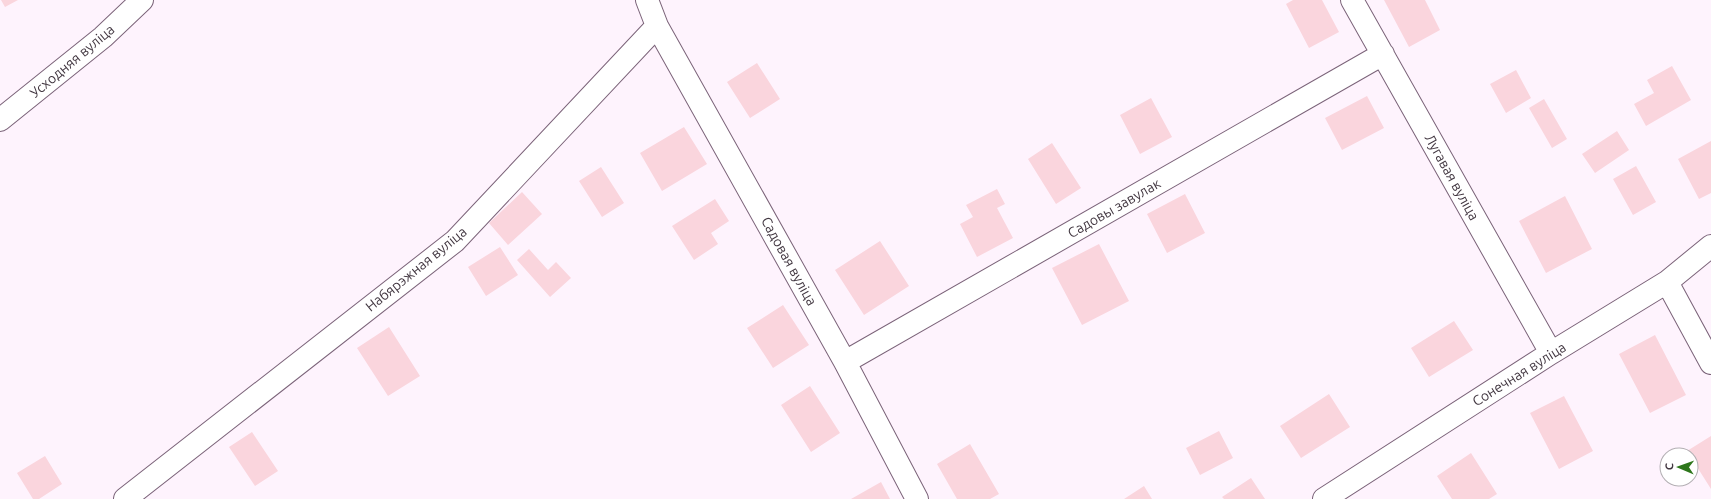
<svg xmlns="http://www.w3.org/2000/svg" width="1711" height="499" viewBox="0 0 1711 499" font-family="Ubuntu,sans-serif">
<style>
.building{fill:#fad5dd}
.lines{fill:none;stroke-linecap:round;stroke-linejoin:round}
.street-casing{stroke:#7b6379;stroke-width:24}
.street{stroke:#fff;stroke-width:22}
.labels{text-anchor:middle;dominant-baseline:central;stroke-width:4;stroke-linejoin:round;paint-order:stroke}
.street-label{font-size:14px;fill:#423741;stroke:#fff}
</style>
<rect width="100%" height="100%" fill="#fef3fd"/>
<path class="building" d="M1,0h17l-13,7z
M1293,0h29l17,32 -30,16 -23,-44z
M1384,0h41l15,30 -31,17z
M757,63l23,36 -30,19 -23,-36z
M1672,66l19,34 -45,26 -12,-22 20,-11 -7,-13z
M1516,70l15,28 -25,15 -16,-29z
M1367,96l17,32 -42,22 -17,-32z
M1151,98l21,39 -32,17 -20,-39z
M1544,99l23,40 -15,9 -23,-40z
M684,127l23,37 -45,27 -22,-38z
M1617,131l12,19 -34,23 -13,-19z
M1711,141v52l-12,6 -21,-40z
M1052,143l29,45 -25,16 -28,-45z
M1636,166l20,36 -23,13 -20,-36z
M601,167l23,36 -22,14 -23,-36z
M997,189l8,15 -8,4 16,30 -36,19 -17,-33 13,-7 -7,-12z
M522,192l20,22 -34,31 -19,-22z
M1185,194l20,39 -38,20 -20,-39z
M1565,196l27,53 -46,24 -27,-52z
M715,199l14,22 -18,12 7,11 -24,16 -22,-34z
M880,241l29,45 -45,29 -29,-45z
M1099,244l30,57 -47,24 -30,-57z
M500,247l18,28 -32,21 -18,-29z
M529,249l19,21 8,-8 15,16 -21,19 -33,-37z
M783,305l26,40 -36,23 -26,-40z
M1454,321l19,29 -44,27 -18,-29z
M389,327l31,49 -32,20 -31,-48z
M1655,335l31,60 -36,18 -31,-59z
M810,386l30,47 -29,19 -30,-47z
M1329,394l21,33 -49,31 -21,-32z
M1564,396l29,55 -34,18 -29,-56z
M1219,431l14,27 -33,17 -14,-27z
M252,432l26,39 -23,15 -26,-39z
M1711,436v53l-24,-38z
M970,444l29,50 -9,5h-33l-20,-35z
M1471,453l26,41 -8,5h-37l-15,-23z
M45,456l17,28 -23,15h-6l-16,-26z
M1251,478l14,21h-41l-2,-2z
M881,482l9,17h-39z
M1144,486l8,13h-28z"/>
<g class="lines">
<defs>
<path id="street" d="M647,0l10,26 188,336 72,137
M1352,0l199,353
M0,120l103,-83 39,-37
M1667,282l44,81
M845,362l538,-308
M125,499l330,-258 202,-215
M1324,499l227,-146 116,-71 44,-36"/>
</defs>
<use href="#street" class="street-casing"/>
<use href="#street" class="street"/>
</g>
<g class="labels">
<g class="street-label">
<text transform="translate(72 61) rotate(-40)">Усходняя вуліца</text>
<text transform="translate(1452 177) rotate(61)">Лугавая вуліца</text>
<text transform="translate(1114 208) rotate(-30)">Садовы завулак</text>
<text transform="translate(789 261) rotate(61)">Садовая вуліца</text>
<text transform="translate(416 269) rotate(-39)">Набярэжная вуліца</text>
<text transform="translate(1519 374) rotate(-32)">Сонечная вуліца</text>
</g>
</g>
<g transform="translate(1679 467) rotate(272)"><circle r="19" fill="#ffffff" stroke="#b3afb3"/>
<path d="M0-3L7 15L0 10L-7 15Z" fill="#2d761b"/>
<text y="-6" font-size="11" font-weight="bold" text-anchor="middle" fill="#423741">С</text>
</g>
</svg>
